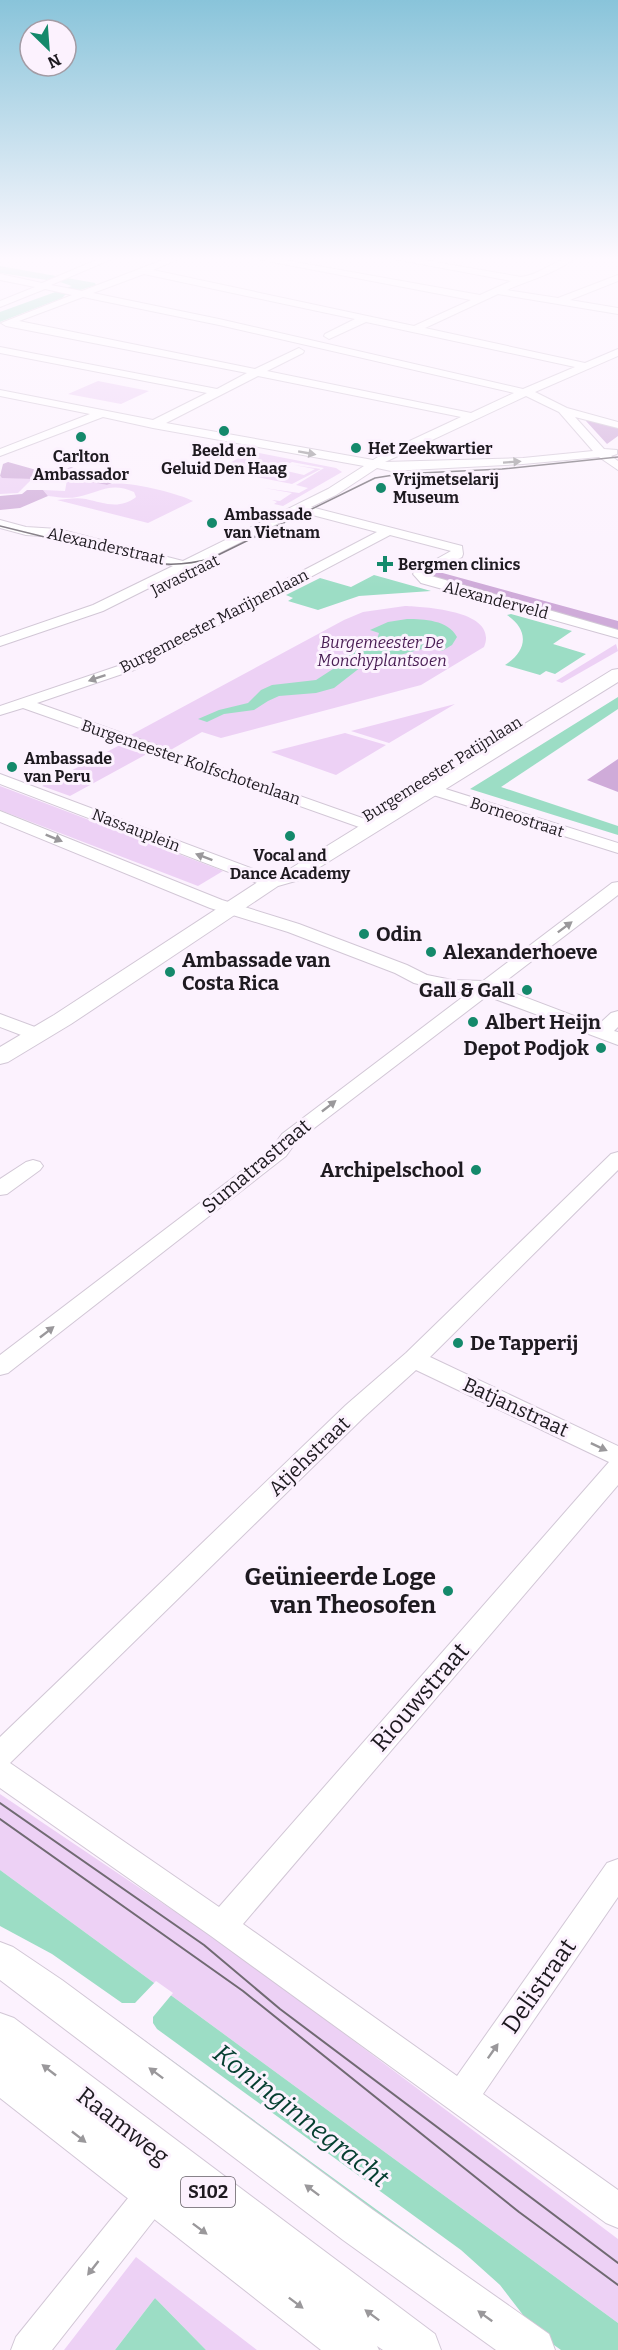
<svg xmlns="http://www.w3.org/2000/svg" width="618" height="2350" viewBox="0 0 618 2350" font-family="Bitter,serif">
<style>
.green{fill:#edd1f5}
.forest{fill:#cfabd9}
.water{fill:#9cddc5}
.pier{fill:#fcf2fe}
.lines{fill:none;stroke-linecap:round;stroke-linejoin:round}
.minor-casing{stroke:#d2c7d6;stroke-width:2}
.major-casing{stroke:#d2c7d6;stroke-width:2}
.minor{fill:#fff;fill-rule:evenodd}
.major{fill:#fff;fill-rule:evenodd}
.tram-far1{stroke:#706a72;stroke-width:1.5}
.tram{stroke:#706a72;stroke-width:2}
.oneway{fill:#9a989b}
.poi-dot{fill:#14896b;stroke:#fcf2fe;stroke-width:2}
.labels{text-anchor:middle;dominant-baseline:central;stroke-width:6;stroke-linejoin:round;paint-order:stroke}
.far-poi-label{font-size:16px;font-weight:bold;fill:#1e1a20;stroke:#fcf2fe;text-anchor:start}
.far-street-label{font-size:16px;fill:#1e1a20;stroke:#fcf2fe}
.far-park-label{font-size:16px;font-style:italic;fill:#491d54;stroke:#fcf2fe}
.shield{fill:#fcf2fe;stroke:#615b63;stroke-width:1.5}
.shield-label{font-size:18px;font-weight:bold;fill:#1e1a20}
.poi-label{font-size:20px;font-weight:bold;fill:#1e1a20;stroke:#fcf2fe;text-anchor:start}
.street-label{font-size:20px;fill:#1e1a20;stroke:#fcf2fe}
.near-poi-label{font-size:24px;font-weight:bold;fill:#1e1a20;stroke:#fcf2fe;text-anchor:end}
.near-street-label{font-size:24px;fill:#1e1a20;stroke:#fcf2fe}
.near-water-label{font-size:26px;font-style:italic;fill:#053f30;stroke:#fcf2fe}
</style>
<rect width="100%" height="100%" fill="#fcf2fe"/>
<path class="green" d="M98,381l51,10 -28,13 -53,-10z
M213,444l123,24 6,4 -59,34 -9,-2 3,-2 -5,-2 8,1 12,-8 -28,-5 35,5 9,-5 -12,-3 28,-17 -32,-6 -14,7 26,6 11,-6 -21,-4 27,4 -29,15 -60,-12 6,-4 -10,-4 19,-11 -33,-6 16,4 -12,6 -23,-4z
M40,471l67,14c15,-6 70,8 86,16l-45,22 -91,-23c9,-1 20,-3 29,-1 17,4 34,11 50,-2l-2,-5c-24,-11 -35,1 -57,5 -9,2 -20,0 -29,-1l-5,-6 22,1 2,-11 -35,-1 -14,14 -18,1v-17l32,2z
M405,606c22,1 94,5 79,41l-63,38 -200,53 -19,-6 -35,20 -22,3 -75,41 -28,-10 78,-41 7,-8 217,-117 19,-8z
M616,644l2,7 -56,32 -6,-2z
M455,704l-66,39 -38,-12z
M345,733l41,12 -50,30 -65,-23z
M0,786l223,85 -25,15 -198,-76z
M0,1794l238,160 380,285v84l-618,-453z
M136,2257l121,93h-51l-51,-52 -40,52h-51z"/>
<path class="forest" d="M591,420l27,8v8l-11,8 -21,-23z
M8,462l32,9 -8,8 -30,-1 -2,-2 3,-12z
M71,467l29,11 12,2 -4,2 4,1 -5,2 -56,-11z
M27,490h16l5,6 -28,12 -20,2v-14l22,-2z
M428,569l190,52v10l-181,-47 -15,-12z
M618,759v33l-31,-12z"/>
<path class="water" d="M0,266l95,17 1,2 -31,10 -3,3 -62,24v-10l72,-26 -12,-4 -60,-9z
M374,575l57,16 -72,5 -41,14 -30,-9 5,-3 -7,-3 34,-17 31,9z
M511,614l61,17 -19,13 33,10 -31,20 -9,-3 -6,4 -35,-10c23,-15 24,-35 2,-50z
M407,619c17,0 41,1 50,18l-5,8 -10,6 -13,-4 -58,16 -10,4 -27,21 -18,5 -37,3 -11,5 -14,9 -30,4 -17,8 -9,-3 21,-9 29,-7 13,-13 11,-5 44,-5 17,-11c6,-18 28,-18 43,-26l3,-10 -9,-3 18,-8z
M618,697v12l-117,78 117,39v9l-148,-46z
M0,1870l618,453v27h-94l-524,-406z
M155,2298l51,52h-91z"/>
<path class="pier" d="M0,1926l52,28 70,49h13l21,-22 17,12 -20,24v6l4,6 304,221 39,35 37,48 24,17h-42l-36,-57 -32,-29 -378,-276 -28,-20 -45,-26z"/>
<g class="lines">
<defs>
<path id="minor" d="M101,258h13l-63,27 31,6 86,-33h13l-28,12 261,56 57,-26 -220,-42h22l207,37 31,-14 -122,-23h23l109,19c20,-2 34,-19 54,-19 -20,16 -46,22 -68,32l51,8 60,-23v6l-48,19 48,8v6l-120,-20 -73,34 160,35 33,-14v7l-83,36 32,16 51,14v6l-43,-11 29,32 13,1v4l-6,2 7,5v9l-19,-13 -76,7 -132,7 -14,-3 -41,27 -25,12 151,39 1,8 -1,3 -34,18 190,55v8l-197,-55 -8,-9 2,-3 36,-20 -61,-16 -256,135 -97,33 328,116 2,3 -8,5 -336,-119 -23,7v-9l124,-42 253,-132 -76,-20 -108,54 2,3 -2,3 -10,-1 -80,40 -103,35v-9l93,-32 80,-39 -115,-29 -32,-2 -26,-7v-8l26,7 32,2 125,32 145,-72 36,-23 -211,-38 -50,-11 -103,39v-7l90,-35 -90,-18v-6l153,30 54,-27 -207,-40v-6l217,42 30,-16 -241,-47 -5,-3 71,-28 -27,-6 -45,18v-6l35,-14 -35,-7v-6l42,9zM144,274l211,45 -30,15 -1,2 5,3 37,-17 209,45 -52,22 -304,-70 -126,-26zM83,297l136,28 295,68 -43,20 -204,-42 36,-18 1,-2 -5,-3 -44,21 -236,-48zM258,376l203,41 -75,35 -13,8 -207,-37zM526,396l33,16 34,39 -70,7 -138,4z
M0,774l277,104 3,4 -3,4h-12l-265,-102z
M417,780l201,63v10l-207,-65 -2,-3z
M0,811l222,89 77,24 108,41 20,10 25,5 31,1 129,-98 6,-1v13l-120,92 100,38 13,-12 7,-2v16l-4,4 4,1v13l-131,-49 -191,146 -10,14 -278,217 -8,2v-20l272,-207 10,-14 186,-141 -26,-3 -28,-7 -19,-10 -107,-41 -78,-24 -210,-86z
M0,1014l43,16 3,4 -3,4h-14l-29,-11z
M618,1152v18l-188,187 188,89v39l-375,439 214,152 150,-213 11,-4v38l-135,197 135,96v38l-12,-5 -395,-287 -211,-148v-51l346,-332 60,-52 205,-199zM416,1370l193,92 -390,445 -209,-144 354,-346z
M33,1160l7,2 3,4 -3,4 -33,24 -7,1v-16l26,-17z
M153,2177l12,5 5,12 -5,12 -113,144h-41l5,-13 125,-155z"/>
<path id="major" d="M618,669v13l-319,198 -21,6 -207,138 -63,38 -8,2v-17l54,-32 210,-137 21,-6 327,-202z
M0,1942l13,5 49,33 311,230 176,124 6,16h-59l-153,-110 -343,-260z
M0,2013l14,5 421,316 6,16h-58l-6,-4 2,4h-58l-321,-252z"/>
</defs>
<use href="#minor" class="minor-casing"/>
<use href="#major" class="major-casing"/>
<use href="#minor" class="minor"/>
<use href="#major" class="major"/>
<path class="tram-far1" d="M0,526l146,36c23,4 43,3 66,-4l163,-80 25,-4 102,-5 116,-12"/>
<path class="tram" d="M0,1803l204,142 76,64 338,254
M0,1819l243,172 276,221 99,73"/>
</g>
<defs><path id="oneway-solid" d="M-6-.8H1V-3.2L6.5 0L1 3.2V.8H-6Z" transform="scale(1.5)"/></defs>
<g class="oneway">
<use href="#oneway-solid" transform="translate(307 453) rotate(10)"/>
<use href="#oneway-solid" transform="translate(512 462) rotate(-4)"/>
<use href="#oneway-solid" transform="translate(97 678) rotate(161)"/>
<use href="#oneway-solid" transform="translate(54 838) rotate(22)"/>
<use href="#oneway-solid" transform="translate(204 857) rotate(-159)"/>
<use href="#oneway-solid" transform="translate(565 927) rotate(-37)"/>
<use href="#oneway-solid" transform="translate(329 1106) rotate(-38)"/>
<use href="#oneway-solid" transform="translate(47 1332) rotate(-38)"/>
<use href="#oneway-solid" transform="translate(599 1447) rotate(25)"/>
<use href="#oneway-solid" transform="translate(493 2051) rotate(-55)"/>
<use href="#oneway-solid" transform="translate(49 2070) rotate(-142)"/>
<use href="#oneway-solid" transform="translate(156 2073) rotate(-143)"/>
<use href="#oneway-solid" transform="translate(79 2137) rotate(38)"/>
<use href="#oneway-solid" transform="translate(312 2190) rotate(-143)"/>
<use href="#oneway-solid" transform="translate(200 2229) rotate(37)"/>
<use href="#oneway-solid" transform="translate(93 2268) rotate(128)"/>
<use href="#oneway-solid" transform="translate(296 2303) rotate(37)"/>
<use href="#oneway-solid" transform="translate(372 2315) rotate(-143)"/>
<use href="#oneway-solid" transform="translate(485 2316) rotate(-144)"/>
</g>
<linearGradient id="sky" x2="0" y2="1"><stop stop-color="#89c4da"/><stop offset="0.44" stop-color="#fef9ff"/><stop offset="1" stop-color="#fef9ff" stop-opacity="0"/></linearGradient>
<rect width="618" height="588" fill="url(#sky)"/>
<g class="poi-dot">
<circle cx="224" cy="431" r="6"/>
<circle cx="81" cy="437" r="6"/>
<circle cx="356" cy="448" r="6"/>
<circle cx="381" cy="488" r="6"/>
<circle cx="212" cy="523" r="6"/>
<path d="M382 555h6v6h6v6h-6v6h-6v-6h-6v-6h6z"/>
<circle cx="12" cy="767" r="6"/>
<circle cx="290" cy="836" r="6"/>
<circle cx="364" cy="934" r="6"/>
<circle cx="431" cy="952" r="6"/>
<circle cx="170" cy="972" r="6"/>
<circle cx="527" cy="990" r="6"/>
<circle cx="473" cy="1022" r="6"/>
<circle cx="601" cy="1048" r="6"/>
<circle cx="476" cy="1170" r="6"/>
<circle cx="458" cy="1343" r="6"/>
<circle cx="448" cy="1591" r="6"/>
</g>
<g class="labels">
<g class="far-poi-label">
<text x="368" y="448">Het Zeekwartier</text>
<text x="224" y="450" text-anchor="middle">Beeld en<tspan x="224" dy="18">Geluid Den Haag</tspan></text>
<text x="81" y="456" text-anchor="middle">Carlton<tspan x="81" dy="18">Ambassador</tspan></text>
<text x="393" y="479">Vrijmetselarij<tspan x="393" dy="18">Museum</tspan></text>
<text x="224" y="514">Ambassade<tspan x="224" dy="18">van Vietnam</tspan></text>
<text x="398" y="564">Bergmen clinics</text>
<text x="24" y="758">Ambassade<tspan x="24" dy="18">van Peru</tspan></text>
<text x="290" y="855" text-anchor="middle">Vocal and<tspan x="290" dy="18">Dance Academy</tspan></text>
</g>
<g class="far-street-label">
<text transform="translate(106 546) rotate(13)">Alexanderstraat</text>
<text transform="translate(185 575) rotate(-26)">Javastraat</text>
<text transform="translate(496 600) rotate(15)">Alexanderveld</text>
<text transform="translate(214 621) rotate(-27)">Burgemeester Marijnenlaan</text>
<text transform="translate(191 762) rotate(19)">Burgemeester Kolfschotenlaan</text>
<text transform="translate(442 769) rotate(-32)">Burgemeester Patijnlaan</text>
<text transform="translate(517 817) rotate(18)">Borneostraat</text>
<text transform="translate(136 830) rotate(21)">Nassauplein</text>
</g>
<g class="far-park-label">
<text x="382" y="642">Burgemeester De<tspan x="382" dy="18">Monchyplantsoen</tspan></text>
</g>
<rect class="shield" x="181" y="2177" width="54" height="30" rx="4.5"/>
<g class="shield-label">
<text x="208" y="2192">S102</text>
</g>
<g class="poi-label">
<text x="376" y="934">Odin</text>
<text x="443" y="952">Alexanderhoeve</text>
<text x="182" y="960">Ambassade van<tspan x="182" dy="23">Costa Rica</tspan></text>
<text x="515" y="990" text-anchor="end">Gall &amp; Gall</text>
<text x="485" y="1022">Albert Heijn</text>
<text x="589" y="1048" text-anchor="end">Depot Podjok</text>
<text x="464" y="1170" text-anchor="end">Archipelschool</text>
<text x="470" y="1343">De Tapperij</text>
</g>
<g class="street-label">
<text transform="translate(256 1166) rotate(-40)">Sumatrastraat</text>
<text transform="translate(516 1407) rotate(25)">Batjanstraat</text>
<text transform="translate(309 1456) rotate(-44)">Atjehstraat</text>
</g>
<g class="near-poi-label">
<text x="436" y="1577">Geünieerde Loge<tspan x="436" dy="28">van Theosofen</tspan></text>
</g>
<g class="near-street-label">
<text transform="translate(420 1697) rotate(-49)">Riouwstraat</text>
<text transform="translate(539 1986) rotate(-55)">Delistraat</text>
<text transform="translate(123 2126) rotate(38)">Raamweg</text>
</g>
<g class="near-water-label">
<text transform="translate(301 2116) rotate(38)">Koninginnegracht</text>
</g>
</g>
<g transform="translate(48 48) rotate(155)"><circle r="28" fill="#fcf2fe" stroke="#a39ca5" stroke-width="1.5"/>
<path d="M0-4.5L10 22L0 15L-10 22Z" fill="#14896b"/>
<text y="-9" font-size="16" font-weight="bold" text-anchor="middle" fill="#1e1a20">N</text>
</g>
</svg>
